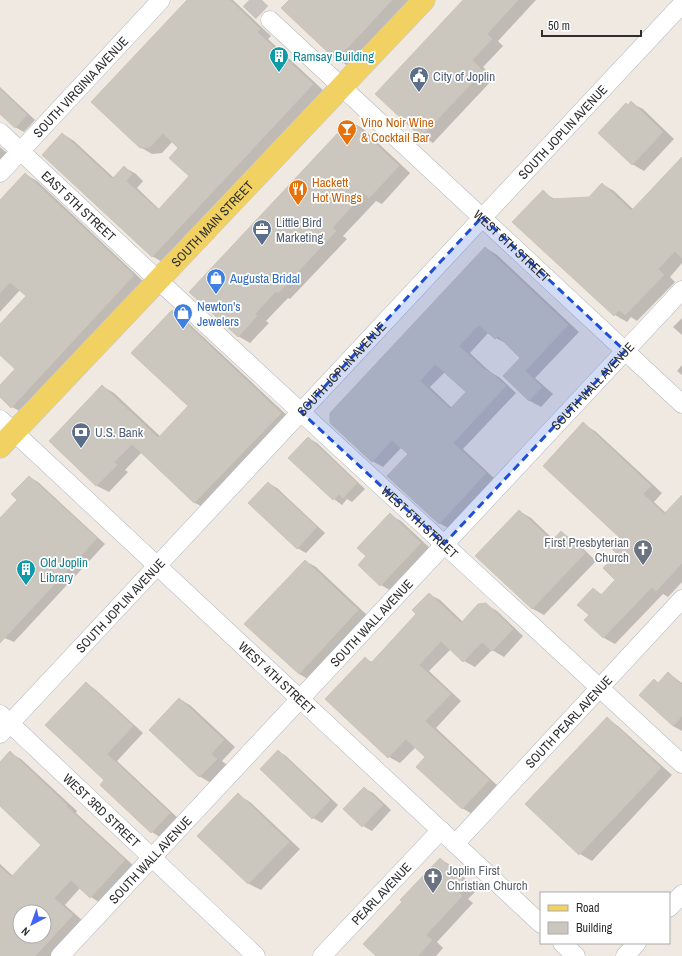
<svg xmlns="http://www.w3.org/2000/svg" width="682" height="956" viewBox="0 0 682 956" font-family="'Archivo Narrow',sans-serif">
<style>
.shadow{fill:#0003;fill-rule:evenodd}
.building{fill:#cbc7bf;stroke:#cbc5ba;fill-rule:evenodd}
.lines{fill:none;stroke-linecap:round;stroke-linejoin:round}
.minor-tunnel{stroke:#c8c4bd;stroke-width:18;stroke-dasharray:18 9;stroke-linecap:butt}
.minor-casing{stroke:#b4b7c1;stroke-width:19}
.major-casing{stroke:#c9c9c9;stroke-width:23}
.minor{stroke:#fff;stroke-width:18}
.major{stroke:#f2d163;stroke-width:22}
.marked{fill:#1d4ed8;fill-opacity:0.2;stroke:#1d4ed8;stroke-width:3;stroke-dasharray:8 5;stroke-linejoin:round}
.labels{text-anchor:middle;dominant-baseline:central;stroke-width:3.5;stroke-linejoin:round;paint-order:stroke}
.culture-label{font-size:13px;fill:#0d838f;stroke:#fff;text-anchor:start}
.service-label{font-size:13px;fill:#4e5e75;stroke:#fff;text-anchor:start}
.street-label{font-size:13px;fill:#2e2e2e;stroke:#fff}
.food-label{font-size:13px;fill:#c56008;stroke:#fff;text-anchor:start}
.shop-label{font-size:13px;fill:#366cbe;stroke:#fff;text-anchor:start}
.worship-label{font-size:13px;fill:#5b616d;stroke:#fff;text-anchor:end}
</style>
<rect width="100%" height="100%" fill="#efe9e1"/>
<path class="shadow" d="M188,0h45l38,36 -3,3 56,52 -160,172 -12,-7 -89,-122 11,7 40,37 10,-11 12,7 7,7 -6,7 23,22 31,-34 -11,-28 -7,-7 -11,12 -10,1 -12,-7z
M290,0h120l-62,66 -11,-7z
M464,0h72l-38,41 5,5 -20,21 11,11 -61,65 -12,-7z
M0,87l35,33 -11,12 -9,-5 -15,-14z
M631,103l12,6 31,30 -30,32 -12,-7 -4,-59z
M350,121l12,7 48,45 -28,31 -6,-3 -33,35 4,3 -57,60 -2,-1 -22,23 3,2 -19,20 -12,-7z
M0,147l8,7 -8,9z
M682,159v104l-12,14 5,5 -38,39 -6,-4 -4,5 -12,-7 -72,-123 13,8 33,-2 13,-14 12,7 20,19z
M25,174l12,7 108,102 -122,130 -11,-6 -12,-11v-9l16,-18 -16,-15v-29l27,-29 -7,-6 -20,22v-111z
M486,248l11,7 82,77 -44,46 18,16 -12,13 -11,-6 -26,-25 17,-18 -14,-14 -11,-6 -7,-6 -19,21 20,19 9,5 17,16 -53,56 33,31 -46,49 -11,-6 -30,-69 -7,-7 -19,20 -11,-6zM445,372l22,20 -15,16 -22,-21z
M172,311l11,7 109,102 -85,89 -12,-6 -53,-51 -17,18 3,2 -19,20 -12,-6 -47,-45 52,-55 12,7 47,44 29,-31z
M682,318v17l-9,-8z
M682,365v10l-5,-4z
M583,424l12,7 67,62 -8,9 12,11 16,-16v85l-14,15 -5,-3 -48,50 -11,-6 -19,-18 5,-5 3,-26 10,6 14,-15 1,-26 5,-15z
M308,438l9,5 48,46 -13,13 -5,-3 -5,6 -8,-6 -44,-41z
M29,477l9,5 67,62 -91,98 -14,-6v-117l18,-19z
M268,483l9,5 48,45 -19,20 -9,-5z
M519,511l12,7 23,22 7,-7 12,6 23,22 -52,54 -11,-6 -56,-53z
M390,515l11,6 31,29 -39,42 -12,-7 -13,-29z
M305,561l11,6 52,49 -58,64 -11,-6z
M429,594l11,6 23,22 22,-18 12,7 26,25 -19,21 -12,-7 -17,17 -11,-6 -13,-12 -22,22 32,30 -25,27 63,59 -25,28 -12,-7 -35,-51 -11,-10 -16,16 -11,-6 -24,-99 7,4 46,-48z
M668,673l14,10v48l-9,-5 -19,-46 5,3z
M86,683l10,7 47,43 -26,28 63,59 -17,19 -11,-7 -51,-47 5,-5z
M180,699l11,7 44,41 -13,14 6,5 -17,17 -12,-7z
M607,719l11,7 54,49 -80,86 -12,-7 -54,-50z
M278,751l8,5 52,49 -16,18 -9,-5z
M10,753l11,6 56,52 -1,2 59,54 -33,37 -11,-7 -11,-9 -15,17 18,16 -32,35h-51v-92l13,12 29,-31 -42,-40v-42zM20,912h24v24h-24z
M364,788l9,5 18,17 -19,21 -9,-5z
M238,795l12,7 50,47 -39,41 -12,-6 -50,-48z
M440,859l12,7 25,24 -9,9 5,4 -36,39 6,6 -7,8h-59z"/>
<path class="building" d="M187,0h43l30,29 -3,3 56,52 -161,173 -110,-102 20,-22 50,46 12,-13 8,8 -6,7 32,29 31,-34 -20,-18 9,-10 -15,-15 -13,14 -10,1 -49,-46z
M289,0h103l-56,60 -55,-52z
M463,0h55l-31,34 5,5 -20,21 11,11 -62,66 -46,-43z
M0,89l27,26 -12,13 -15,-14z
M631,101l32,31 -31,33 -34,-32 28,-30 2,2z
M350,120l49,46 -30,32 -5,-5 -32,35 4,3 -58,62 -2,-2 -21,23 2,2 -19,21 -49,-45z
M682,157v101l-7,-7 -17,18 6,6 -39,40 -6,-5 -5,6 -102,-94 31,-32 9,9 37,-2 13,-14 29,28z
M25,173l109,102 -123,133 -11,-11v-12l15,-16 -15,-14v-31l26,-28 -16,-14 -10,11v-93z
M485,247l83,78 -43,46 17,16 -13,14 -26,-25 17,-18 -22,-22 -3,3 -16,-14 -20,21 27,25 1,-2 19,17 -53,57 33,30 -47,51 -52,-48 21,-22 -16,-14 -20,22 -42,-39v-10zM435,364l31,28 -16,17 -30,-28z
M172,310l109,103 -87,90 -62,-59 -18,18 3,3 -21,21 -47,-45 53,-56 56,53 30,-32 -57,-53z
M583,422l68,64 -8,8 21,20 18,-19v68l-26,28 -4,-4 -49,51 -19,-18 5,-5 -12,-10 16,-17 8,7 14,-15 -12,-12 14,-14 -5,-5 9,-10 -78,-73z
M308,437l49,46 -14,15 -4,-4 -6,6 -45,-42z
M29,476l68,62 -97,105v-125l17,-18 -6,-6z
M268,482l49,45 -20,22 -49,-46z
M519,510l33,31 9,-10 24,22 -53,56 -57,-53z
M390,513l31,30 -41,43 -22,-21 8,-9 -9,-8z
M305,560l53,50 -59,64 -55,-50z
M429,593l32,30 17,-19 8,-1 27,26 -21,22 -10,-9 -19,20 -22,-21 -22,24 32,29 -26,27 64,59 -27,29 -46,-42 9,-10 -19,-18 -18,19 -63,-59 40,-42 6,6 45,-49 -4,-4z
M668,672l14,13v31l-9,10 -34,-31 15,-16 4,4z
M86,682l47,44 -26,28 63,59 -19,20 -51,-48 4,-5 -59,-55z
M179,698l45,42 -13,14 6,5 -18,18 -50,-47z
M607,717l54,51 -82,87 -54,-51z
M278,750l52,50 -18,19 -52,-50z
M10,751l57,54 -1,1 59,54 -35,38 -19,-18 -17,18 19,17 -38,41h-35v-89l11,10 30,-32 -41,-39v-44zM20,912h24v24h-24z
M364,787l19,18 -21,22 -19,-18z
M238,793l51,49 -41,42 -51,-48z
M440,858l26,24 -9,9 5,5 -36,39 6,5 -14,16h-42l-13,-12 39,-42 -2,-2z"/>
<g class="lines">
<path class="minor-tunnel" d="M249,0l21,20"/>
<defs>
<g id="minor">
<path id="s1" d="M270,20l412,384"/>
<path id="s2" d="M0,132l158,148 524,484"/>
<path id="s3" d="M0,173l161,-173"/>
<path id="s4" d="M0,419l541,505"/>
<path id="s5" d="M0,714l256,242"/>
<path id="s6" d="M0,734l682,-730"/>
<path id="s7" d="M455,844l227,-245"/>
<path d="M669,908l13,-14"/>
<path d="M562,943l14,13"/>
<path id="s8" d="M60,956l622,-666"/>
<path id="s9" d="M322,956l119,-126"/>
<path d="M625,956l12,-13"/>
</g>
<g id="major">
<path id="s10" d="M0,447l424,-447"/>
</g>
</defs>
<use href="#minor" class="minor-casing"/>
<use href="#major" class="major-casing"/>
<use href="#minor" class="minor"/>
<use href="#major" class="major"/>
</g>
<path class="marked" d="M482,217l143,134 -181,193 -143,-132z"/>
<defs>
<symbol id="building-pin" viewBox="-11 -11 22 30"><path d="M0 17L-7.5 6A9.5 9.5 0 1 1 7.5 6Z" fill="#0f9aa8" stroke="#fff"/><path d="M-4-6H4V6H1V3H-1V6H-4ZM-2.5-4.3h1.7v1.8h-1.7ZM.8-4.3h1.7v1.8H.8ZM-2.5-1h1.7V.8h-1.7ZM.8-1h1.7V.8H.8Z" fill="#fff"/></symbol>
<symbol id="civic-pin" viewBox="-11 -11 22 30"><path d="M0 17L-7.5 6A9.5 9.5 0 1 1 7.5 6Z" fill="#5c6f8a" stroke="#fff"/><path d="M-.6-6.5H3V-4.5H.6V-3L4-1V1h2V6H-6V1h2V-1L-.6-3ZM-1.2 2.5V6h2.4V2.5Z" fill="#fff"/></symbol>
<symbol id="bar-pin" viewBox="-11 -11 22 30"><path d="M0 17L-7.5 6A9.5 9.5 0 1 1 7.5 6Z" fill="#e8710a" stroke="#fff"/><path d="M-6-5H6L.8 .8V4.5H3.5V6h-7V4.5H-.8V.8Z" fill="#fff"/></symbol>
<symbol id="restaurant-pin" viewBox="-11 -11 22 30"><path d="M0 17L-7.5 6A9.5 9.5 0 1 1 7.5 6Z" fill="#e8710a" stroke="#fff"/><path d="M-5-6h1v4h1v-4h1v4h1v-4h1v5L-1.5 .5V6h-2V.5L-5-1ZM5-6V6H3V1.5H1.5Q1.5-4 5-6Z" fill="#fff"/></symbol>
<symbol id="office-pin" viewBox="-11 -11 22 30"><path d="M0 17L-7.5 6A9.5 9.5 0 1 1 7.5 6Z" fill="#5c6f8a" stroke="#fff"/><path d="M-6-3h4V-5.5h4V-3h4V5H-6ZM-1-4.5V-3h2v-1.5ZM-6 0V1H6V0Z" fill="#fff"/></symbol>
<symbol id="shop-pin" viewBox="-11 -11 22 30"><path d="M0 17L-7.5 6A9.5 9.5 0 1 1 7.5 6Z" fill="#3f7fe0" stroke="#fff"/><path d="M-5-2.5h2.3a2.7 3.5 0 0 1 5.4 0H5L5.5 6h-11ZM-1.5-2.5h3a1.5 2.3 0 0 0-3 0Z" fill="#fff"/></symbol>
<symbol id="bank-pin" viewBox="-11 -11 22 30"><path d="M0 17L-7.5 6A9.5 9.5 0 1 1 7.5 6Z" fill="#5c6f8a" stroke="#fff"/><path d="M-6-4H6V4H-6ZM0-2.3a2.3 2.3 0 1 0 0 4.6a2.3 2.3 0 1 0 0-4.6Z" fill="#fff"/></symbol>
<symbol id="church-pin" viewBox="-11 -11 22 30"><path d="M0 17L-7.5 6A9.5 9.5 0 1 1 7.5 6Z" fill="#6b7280" stroke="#fff"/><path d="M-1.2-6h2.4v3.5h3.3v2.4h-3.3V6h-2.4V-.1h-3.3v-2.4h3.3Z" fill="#fff"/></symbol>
</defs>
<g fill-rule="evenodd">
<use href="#building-pin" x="268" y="45" width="22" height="30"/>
<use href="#civic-pin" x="408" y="65" width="22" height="30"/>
<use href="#bar-pin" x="336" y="118" width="22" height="30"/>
<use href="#restaurant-pin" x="287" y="178" width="22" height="30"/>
<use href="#office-pin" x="251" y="218" width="22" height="30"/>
<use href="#shop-pin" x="205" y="267" width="22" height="30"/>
<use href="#shop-pin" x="172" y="302" width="22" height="30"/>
<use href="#bank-pin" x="70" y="421" width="22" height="30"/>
<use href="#church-pin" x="632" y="538" width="22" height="30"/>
<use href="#building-pin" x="15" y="558" width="22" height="30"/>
<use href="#church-pin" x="422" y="866" width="22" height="30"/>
</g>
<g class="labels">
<g class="culture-label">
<text x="293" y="56">Ramsay Building</text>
<text x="40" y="562">Old Joplin<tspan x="40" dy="15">Library</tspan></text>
</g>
<g class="service-label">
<text x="433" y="76">City of Joplin</text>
<text x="276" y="222">Little Bird<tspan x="276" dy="15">Marketing</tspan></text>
<text x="95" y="432">U.S. Bank</text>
</g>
<g class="street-label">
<text stroke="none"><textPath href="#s3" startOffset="118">SOUTH VIRGINIA AVENUE</textPath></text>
<text stroke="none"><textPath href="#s6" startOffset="824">SOUTH JOPLIN AVENUE</textPath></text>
<text stroke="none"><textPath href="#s2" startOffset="108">EAST 5TH STREET</textPath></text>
<text stroke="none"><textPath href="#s10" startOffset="308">SOUTH MAIN STREET</textPath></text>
<text stroke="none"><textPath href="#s1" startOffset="331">WEST 6TH STREET</textPath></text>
<text stroke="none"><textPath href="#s6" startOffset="500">SOUTH JOPLIN AVENUE</textPath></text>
<text stroke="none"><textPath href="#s8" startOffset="780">SOUTH WALL AVENUE</textPath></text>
<text stroke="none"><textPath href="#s2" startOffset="573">WEST 5TH STREET</textPath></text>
<text stroke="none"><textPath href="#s6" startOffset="176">SOUTH JOPLIN AVENUE</textPath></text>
<text stroke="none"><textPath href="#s8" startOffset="456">SOUTH WALL AVENUE</textPath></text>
<text stroke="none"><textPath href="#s4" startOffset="379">WEST 4TH STREET</textPath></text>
<text stroke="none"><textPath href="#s7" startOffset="167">SOUTH PEARL AVENUE</textPath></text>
<text stroke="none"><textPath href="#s5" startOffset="140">WEST 3RD STREET</textPath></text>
<text stroke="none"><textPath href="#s8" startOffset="132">SOUTH WALL AVENUE</textPath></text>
<text stroke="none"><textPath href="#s9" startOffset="86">PEARL AVENUE</textPath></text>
</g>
<g class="food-label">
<text x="361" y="122">Vino Noir Wine<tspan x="361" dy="15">&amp; Cocktail Bar</tspan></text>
<text x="312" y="182">Hackett<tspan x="312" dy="15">Hot Wings</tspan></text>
</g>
<g class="shop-label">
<text x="230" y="278">Augusta Bridal</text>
<text x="197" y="306">Newton's<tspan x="197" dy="15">Jewelers</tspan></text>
</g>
<g class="worship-label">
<text x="629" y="542">First Presbyterian<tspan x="629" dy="15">Church</tspan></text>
<text x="447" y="870" text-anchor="start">Joplin First<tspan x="447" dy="15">Christian Church</tspan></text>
</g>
</g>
<rect x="540" y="892" width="130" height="52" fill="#ffffff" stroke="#ababab"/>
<rect x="548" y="905" width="20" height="6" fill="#f2d163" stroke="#ababab"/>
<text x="576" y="912" font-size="12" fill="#2e2e2e">Road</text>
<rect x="548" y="922" width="20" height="12" fill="#cbc7bf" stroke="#ababab"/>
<text x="576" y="932" font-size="12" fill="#2e2e2e">Building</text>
<g transform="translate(32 924) rotate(221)"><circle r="19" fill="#ffffff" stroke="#ababab"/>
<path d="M0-3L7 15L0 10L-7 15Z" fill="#4264fb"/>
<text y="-6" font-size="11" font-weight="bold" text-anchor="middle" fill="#2e2e2e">N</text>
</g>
<path d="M542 30v6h99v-6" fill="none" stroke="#2e2e2e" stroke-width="2"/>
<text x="548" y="30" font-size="12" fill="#2e2e2e" stroke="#ffffff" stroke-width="3" paint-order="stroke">50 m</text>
</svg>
